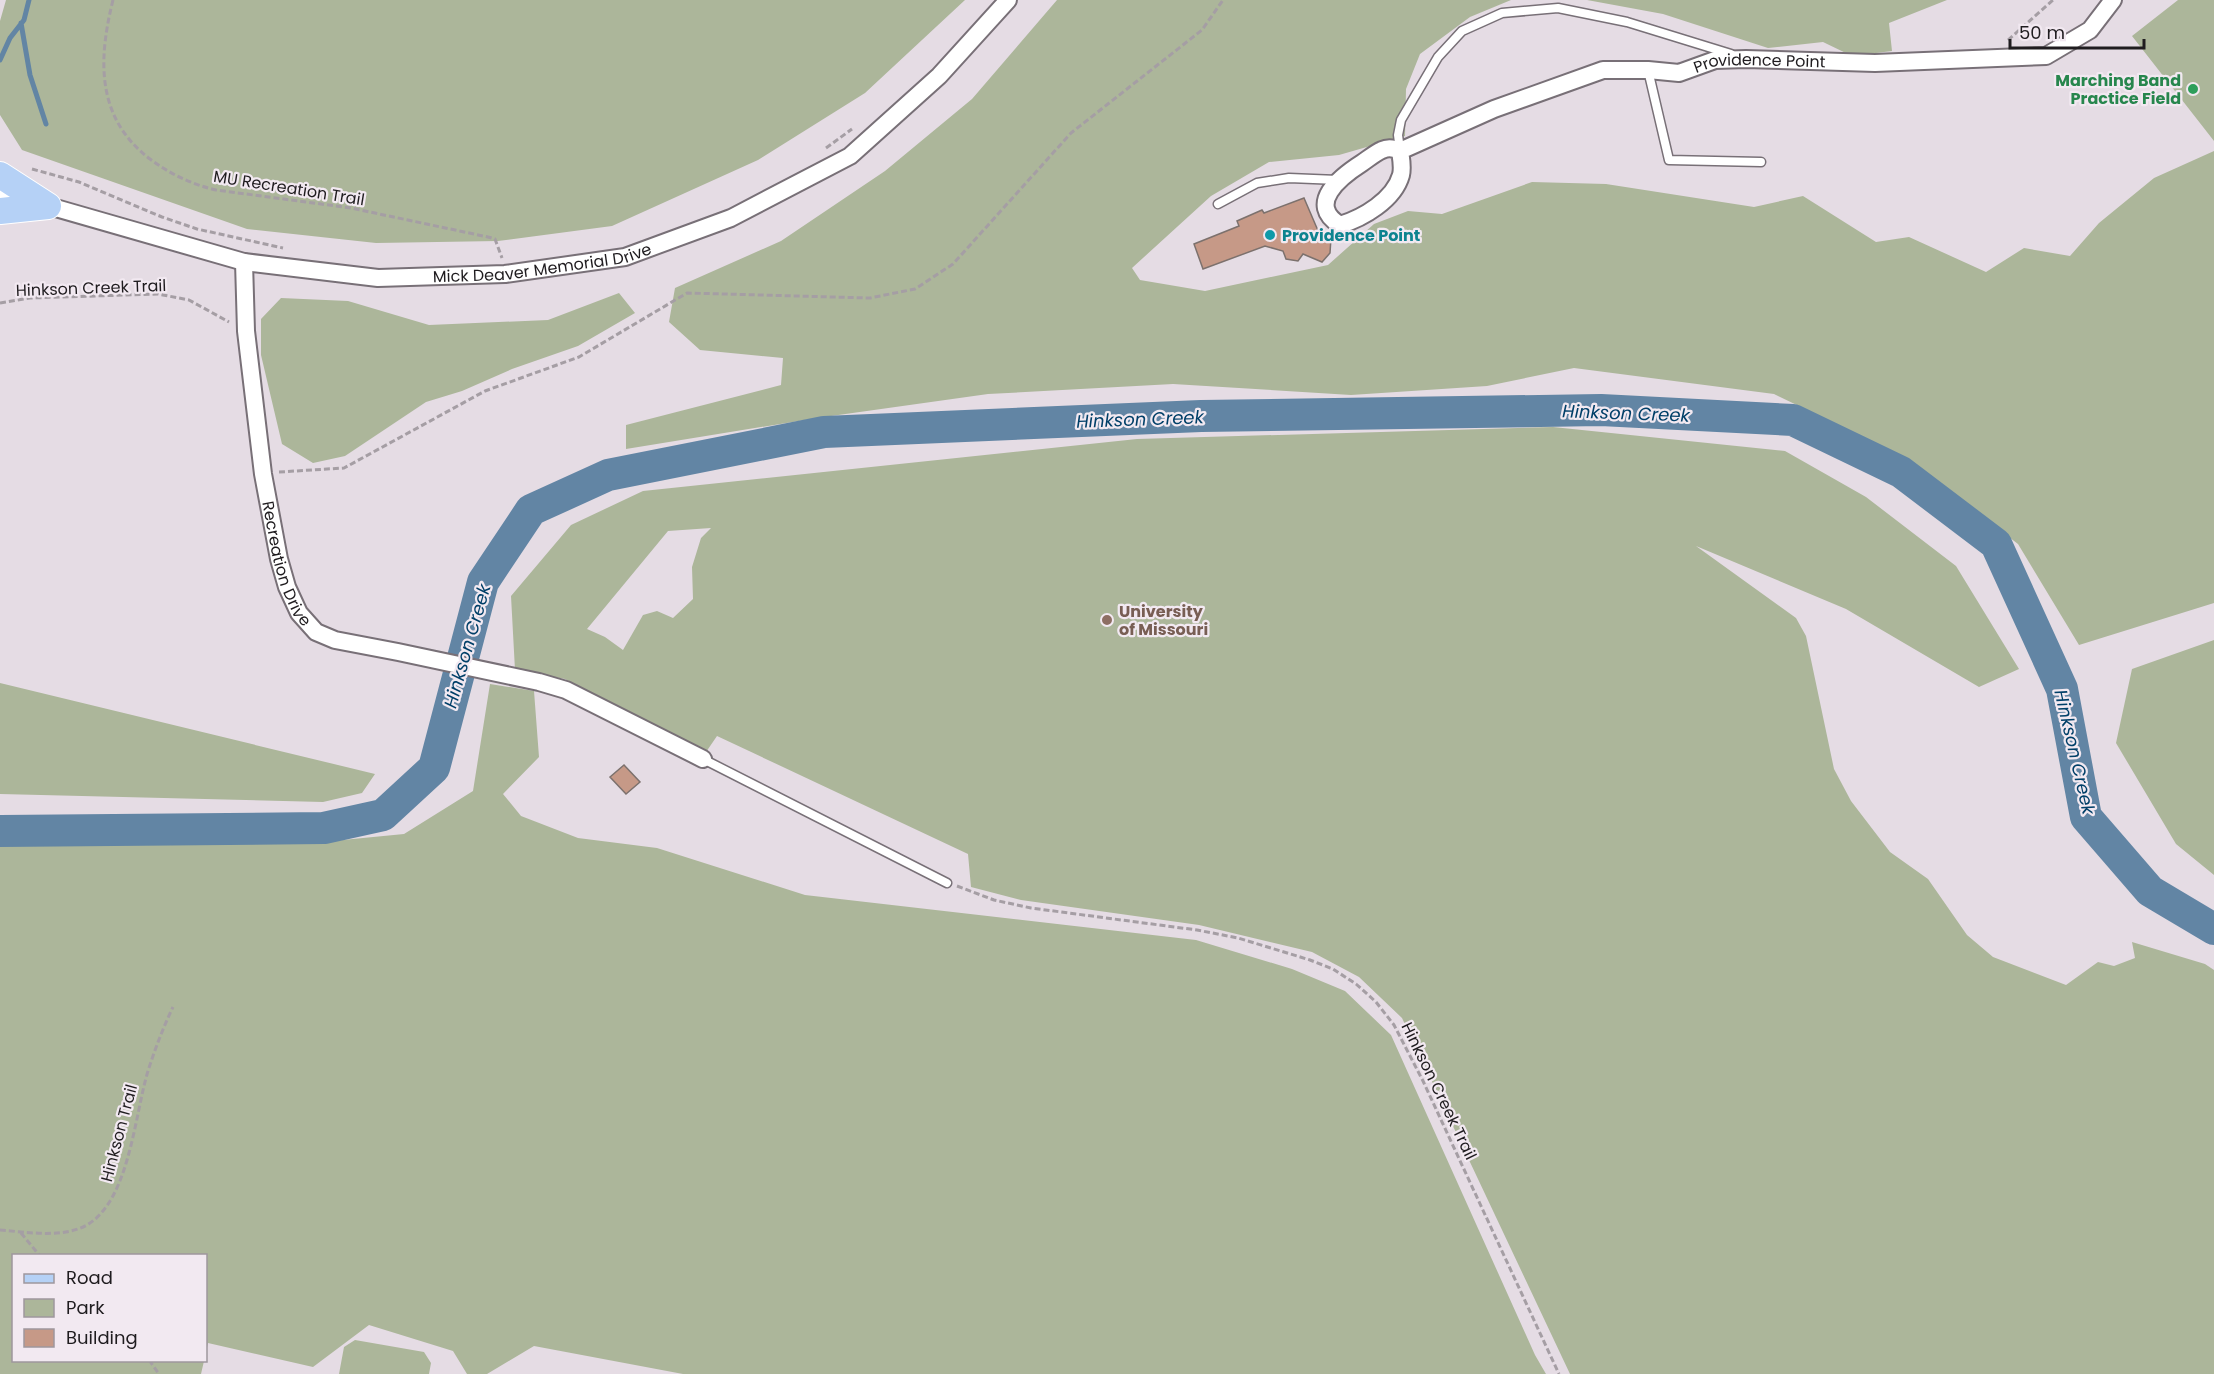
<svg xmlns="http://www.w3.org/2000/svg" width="2214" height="1374" viewBox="0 0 2214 1374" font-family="Poppins,sans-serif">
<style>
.green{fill:#acb69a;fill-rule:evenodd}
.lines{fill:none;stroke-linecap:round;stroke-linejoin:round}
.stream{stroke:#6285a4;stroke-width:5}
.river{stroke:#6285a4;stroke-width:32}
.building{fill:#c69987;stroke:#7c716d;stroke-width:1.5}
.lane-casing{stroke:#787077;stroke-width:11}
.street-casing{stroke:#787077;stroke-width:20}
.primary-casing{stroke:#fff;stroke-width:28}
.path{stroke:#a59ea4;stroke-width:3;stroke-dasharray:6 3;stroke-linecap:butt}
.lane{stroke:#fff;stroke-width:8}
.street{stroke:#fff;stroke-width:16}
.primary{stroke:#b5d1f6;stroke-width:26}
.leisure-dot{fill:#2e9e5b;stroke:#f2e9f1;stroke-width:2}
.culture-dot{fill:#0f9aa8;stroke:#f2e9f1;stroke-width:2}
.education-dot{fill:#8d6e63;stroke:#f2e9f1;stroke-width:2}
.labels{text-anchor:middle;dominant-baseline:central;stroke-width:4.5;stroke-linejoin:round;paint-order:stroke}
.street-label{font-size:16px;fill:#1f1c1f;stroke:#f2e9f1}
.leisure-label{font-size:16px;font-weight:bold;fill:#27864d;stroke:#f2e9f1;text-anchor:end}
.culture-label{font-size:16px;font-weight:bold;fill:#0d838f;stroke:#f2e9f1;text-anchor:start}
.education-label{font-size:16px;font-weight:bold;fill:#785e54;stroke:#f2e9f1;text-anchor:start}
.water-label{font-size:18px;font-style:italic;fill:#003f68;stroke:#f2e9f1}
</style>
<rect width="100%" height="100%" fill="#e5dce4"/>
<path class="green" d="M6,0h959l-100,93 -107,67 -146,66 -114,15 -122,2 -129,-14 -225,-79 -22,-35v-94z
M1057,0h454l-41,17 -50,37 -14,35 -1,47 -66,19 -70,7 -58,34 -79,72 8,12 65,11 123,-26 46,-41 34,-13 34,3 90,-32 74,2 148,23 49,-11 73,46 33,-5 77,35 38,-24 46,8 29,-33 55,-45 60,-27v452l-135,42 -61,-101 -113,-87 -131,-63 -200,-26 -87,18 -136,9 -178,-11 -185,10 -171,24 -191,31v-24l155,-40 2,-27 -83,-8 -31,-28 6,-34 106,-47 104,-70 87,-72z
M1587,0h360l-58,23 3,28 -40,5 -29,-14 -55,6 -105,-34z
M2178,0h36v141l-82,-105z
M619,293l16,20 -57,33 -66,23 -50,22 -36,11 -81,54 -32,7 -31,-19 -21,-89v-36l20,-21 67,3 81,24 119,-5z
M1553,427l232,24 81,46 90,69 63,103 -40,18 -133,-78 -150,-63 100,72 10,18 28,133 17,32 39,51 38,27 39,56 26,22 73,28 32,-23 16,4 21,-8 -3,-16 73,22 9,6v404h-644l-168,-356 -43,-41 -47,-25 -113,-27 -178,-25 -50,-13 -3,-33 -251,-118 -13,19 -139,-76 -50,-9 -4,-74 60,-71 72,-34 494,-52zM711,528l-10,10 -9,29 1,32 -20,19 -16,-7 -14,4 -20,35 -18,-13 -18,-8 81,-98z
M2214,640v235l-38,-31 -60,-101 16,-74z
M0,683l375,91 -13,19 -39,9 -323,-8z
M490,684l44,7 5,66 -36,37 18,22 57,22 79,10 148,47 391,45 96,29 53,22 46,44 144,320 11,19h-863l-149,-28 -47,28h-20l-14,-23 -84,-26 -56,42 -105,-24 -2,9v-96h-192v104l190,1 -3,13h-201v-530l322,-2 82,-8 69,-43z
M355,1340l69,12 7,11 -2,11h-90l5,-27z"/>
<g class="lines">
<path class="stream" d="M21,23l9,52 16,49
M0,60l10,-22 14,-18 5,-20"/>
<path class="river" d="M0,831l324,-3 59,-13 51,-47 49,-186 48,-72 77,-35 216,-43 377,-16 400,-6 192,10 108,52 95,72 66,145 24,128 64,74 64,38"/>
</g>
<path class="building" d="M1304,198l15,35 12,5 -1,15 -8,9 -19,-8 -5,7 -12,-2 -3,-8 -18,-5 -62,23 -9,-25 45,-18 -2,-5 25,-11 2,3z
M624,765l16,17 -14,12 -16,-17z"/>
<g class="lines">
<defs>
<path id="lane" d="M1648,70l21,90 92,2
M1400,150l-2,-15 3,-15 37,-63 24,-26 40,-18 56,-5 69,14 104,32
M1218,204l39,-21 32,-5 49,2
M703,759l244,124"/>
<g id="street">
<path id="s1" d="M1400,151c1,7 3,16 1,24 -7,25 -38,43 -61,50 -34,-21 0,-48 22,-62 6,-4 13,-10 20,-13 6,-3 12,-2 18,1l94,-42 109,-39h45l31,3 36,-13 31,-1 129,4 171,-7 44,-26 23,-30"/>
<path id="s2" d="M0,192l244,70 134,16 127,-4 120,-17 106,-39 119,-62 89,-80 69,-76"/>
<path id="s3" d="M244,262l2,69 17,143 16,85 8,28 12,26 17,19 19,8 63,12 141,30 27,8 137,69"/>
</g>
<path id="primary" d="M0,175l48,31
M0,211l48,-5"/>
</defs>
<use href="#lane" class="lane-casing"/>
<use href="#street" class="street-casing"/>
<use href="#primary" class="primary-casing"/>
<path class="path" d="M113,0c-15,60 -17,118 37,159 20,15 41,25 66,31l135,18 137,29 7,2 7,19
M2008,40l45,-40
M826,148l26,-19
M32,169l47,13 83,35 35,12 86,19
M0,303l30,-5 128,-4 31,6 40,22
M279,472l65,-4 141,-77 94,-34 108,-64 183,5 45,-9 38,-25 118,-131 131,-103 21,-30
M957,886l37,14 37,8 166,22 41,8 72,22 23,9 23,15 20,18 18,23 29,56 136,293
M0,1230c25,2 54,7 78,-1 51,-17 56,-113 70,-158 7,-22 15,-43 25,-64
M21,1233l19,23
M149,1360l10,14"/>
<use href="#lane" class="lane"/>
<use href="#street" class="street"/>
<use href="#primary" class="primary"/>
</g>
<circle class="leisure-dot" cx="2193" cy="89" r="6"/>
<circle class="culture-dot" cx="1270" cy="235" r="6"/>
<circle class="education-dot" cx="1107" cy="620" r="6"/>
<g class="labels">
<g class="street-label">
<text stroke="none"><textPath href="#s1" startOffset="609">Providence Point</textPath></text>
<text transform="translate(289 188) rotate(9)">MU Recreation Trail</text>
<text stroke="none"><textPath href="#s2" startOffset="554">Mick Deaver Memorial Drive</textPath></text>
<text transform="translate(91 288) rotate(-2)">Hinkson Creek Trail</text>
<text stroke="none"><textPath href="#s3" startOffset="306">Recreation Drive</textPath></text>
<text transform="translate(1439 1091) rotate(64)">Hinkson Creek Trail</text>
<text transform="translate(119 1133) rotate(-75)">Hinkson Trail</text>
</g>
<g class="leisure-label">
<text x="2181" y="80">Marching Band<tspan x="2181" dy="18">Practice Field</tspan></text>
</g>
<g class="culture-label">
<text x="1282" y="235">Providence Point</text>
</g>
<g class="education-label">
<text x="1119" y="611">University<tspan x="1119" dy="18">of Missouri</tspan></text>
</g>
<g class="water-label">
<text transform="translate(1626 413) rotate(2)">Hinkson Creek</text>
<text transform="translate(1140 419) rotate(-2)">Hinkson Creek</text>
<text transform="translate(467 646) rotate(-74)">Hinkson Creek</text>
<text transform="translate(2075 752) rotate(77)">Hinkson Creek</text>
</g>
</g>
<rect x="12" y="1254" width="195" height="108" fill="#f2e9f1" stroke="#9e979d" stroke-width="1.5"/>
<rect x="24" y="1274" width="30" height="9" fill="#b5d1f6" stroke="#9e979d" stroke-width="1.5"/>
<text x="66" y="1284" font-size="18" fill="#1f1c1f">Road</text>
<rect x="24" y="1299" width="30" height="18" fill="#acb69a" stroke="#9e979d" stroke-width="1.5"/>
<text x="66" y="1314" font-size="18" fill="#1f1c1f">Park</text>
<rect x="24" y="1329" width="30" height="18" fill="#c69987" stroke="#9e979d" stroke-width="1.5"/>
<text x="66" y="1344" font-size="18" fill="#1f1c1f">Building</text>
<path d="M2010 39v9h134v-9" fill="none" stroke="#1f1c1f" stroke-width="3"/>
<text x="2019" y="39" font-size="18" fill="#1f1c1f" stroke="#f2e9f1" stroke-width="4.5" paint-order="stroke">50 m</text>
</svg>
